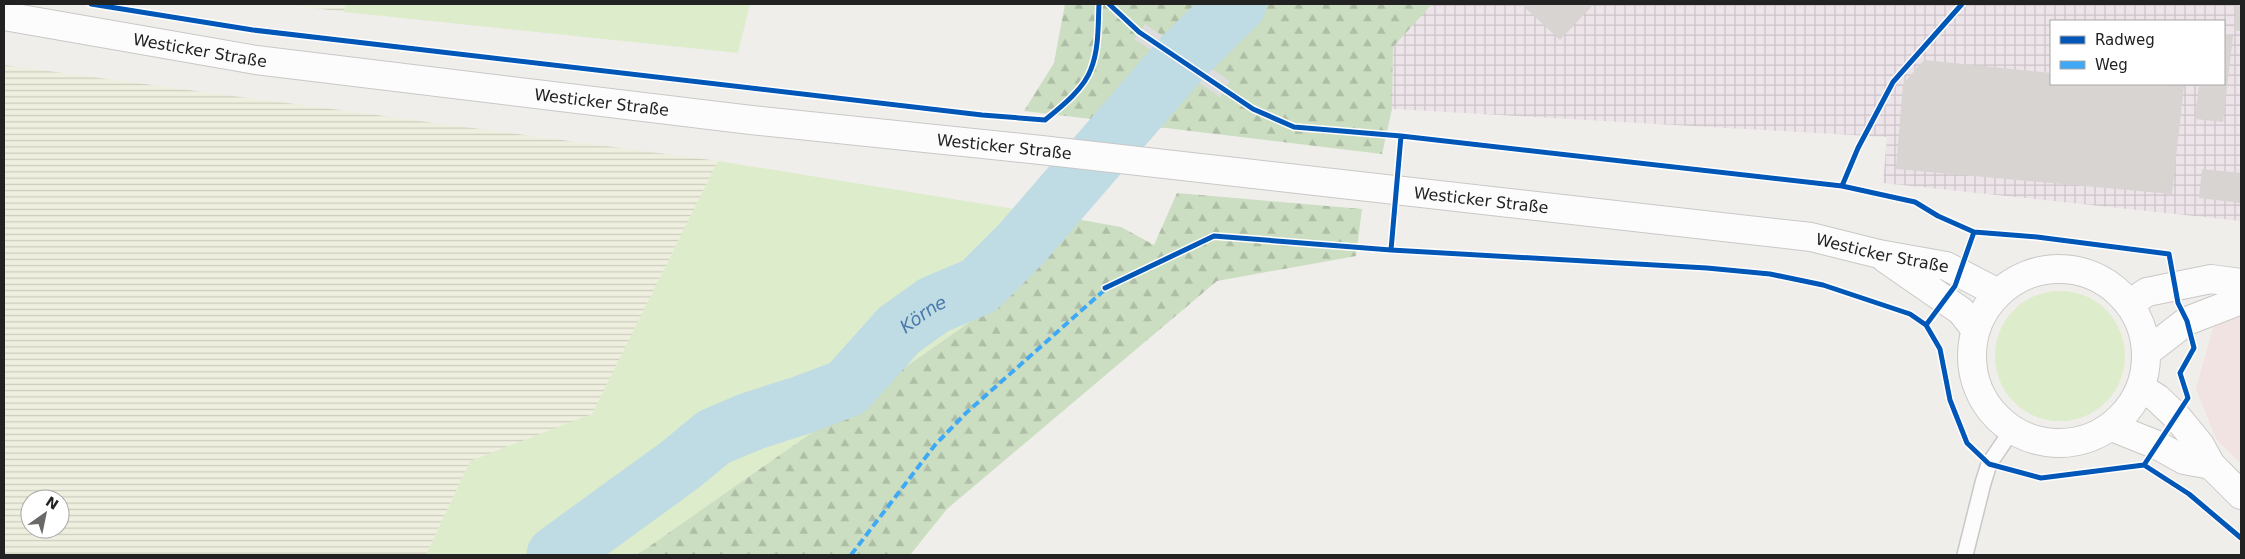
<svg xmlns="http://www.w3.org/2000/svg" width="2245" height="559" viewBox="0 0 2245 559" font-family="'DejaVu Sans',sans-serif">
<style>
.commercial{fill:#f1e3e1}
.industrial{fill:url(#industrial-grid);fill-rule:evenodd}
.farmland{fill:url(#farmland-rules);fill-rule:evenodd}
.grass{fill:#ddeccb}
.forest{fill:url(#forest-firs)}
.pier{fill:#dedddd}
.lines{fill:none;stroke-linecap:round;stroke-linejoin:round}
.river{stroke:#bfdbe3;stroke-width:59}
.building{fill:#d7d4d2}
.service-casing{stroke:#c9c8c7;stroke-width:18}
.tertiary-casing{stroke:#c9c8c7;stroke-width:30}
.service{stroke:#fdfcfc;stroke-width:15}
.tertiary{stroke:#fdfcfc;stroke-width:28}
.quiet{stroke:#3fa9f5;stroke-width:4;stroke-dasharray:8 4;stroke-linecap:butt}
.cycleway-casing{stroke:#fff;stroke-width:8}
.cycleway{stroke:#0057b8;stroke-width:5}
.labels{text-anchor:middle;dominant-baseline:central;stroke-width:4;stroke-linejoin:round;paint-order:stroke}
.street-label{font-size:16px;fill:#222;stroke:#fff}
.water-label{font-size:18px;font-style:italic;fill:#4a7aab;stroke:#fff}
</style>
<defs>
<pattern id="industrial-grid" width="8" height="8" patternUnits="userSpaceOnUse" patternTransform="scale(1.25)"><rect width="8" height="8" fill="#ede4e9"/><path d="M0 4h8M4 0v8" fill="none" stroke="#cbc3c8"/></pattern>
<pattern id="farmland-rules" width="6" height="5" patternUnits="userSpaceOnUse" patternTransform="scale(1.25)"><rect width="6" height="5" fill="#efefdf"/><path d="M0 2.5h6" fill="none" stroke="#cdcdbf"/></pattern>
<pattern id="forest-firs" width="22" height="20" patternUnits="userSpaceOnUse" patternTransform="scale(1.25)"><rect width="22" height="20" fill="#cbdec1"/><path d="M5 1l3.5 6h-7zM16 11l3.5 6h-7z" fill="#aebea6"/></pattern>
</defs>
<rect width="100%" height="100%" fill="#f0eeeb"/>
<path class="commercial" d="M2217,313l24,3v148l-25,-25 -20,-50z"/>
<path class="industrial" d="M1432,4h809v217l-358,-38 4,-46 -495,-28 1,-62zM2051,21h173v63h-173z"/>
<path class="farmland" d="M284,4h61l-1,8z
M4,65l714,96 -126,254 -122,46 -44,94h-422zM30,499h30v30h-30z"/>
<path class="grass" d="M345,4h405l-12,49 -394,-41z
M718,161l341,55 -75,96 -347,243h-211l44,-94 122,-47z
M1995 356a65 65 0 1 1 130 0a65 65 0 1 1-130 0Z"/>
<path class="forest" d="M1065,4h367l-39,43 -1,62 -10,45 -358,-43 30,-48z
M1177,193l185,16 -6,47 -139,25 -270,228 -37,46h-273l347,-243 75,-96 62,11 33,18z"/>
<path class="pier" d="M1145,24l85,57 -10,16 -86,-58z"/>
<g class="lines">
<path class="river" id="s1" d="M556,555l124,-90 34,-28 38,-16 50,-16 45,-17 52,-58 35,-25 45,-19 43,-43 160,-185 55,-54"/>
</g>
<path class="building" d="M1521,4h73l-34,36z
M2237,4h4v27h-7z
M2224,35l9,1 -10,86 -28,-3 4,-35h25z
M1924,60l127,13v11h107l26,2 -12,108 -276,-25 7,-85z
M2202,169l39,4v30l-42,-5z"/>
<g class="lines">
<defs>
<path id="service" d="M1965,555l18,-72 6,-19 23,-34"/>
<g id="tertiary">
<path id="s2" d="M4,16l252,44 495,60 290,30 770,87 68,17 67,12 52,27"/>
<path d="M1886,259l75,52 14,18"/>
<circle cx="2059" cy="356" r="87"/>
<path d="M2129,304l18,-12 64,-13 30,4"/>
<path d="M2147,352l40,-31 54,-21"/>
<path d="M2141,388l16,10 20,19 23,28 11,20 30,30"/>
<path d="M2112,427l45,18 27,15 27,5"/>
</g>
</defs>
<use href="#service" class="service-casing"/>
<use href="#tertiary" class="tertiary-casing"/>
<use href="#service" class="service"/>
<use href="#tertiary" class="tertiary"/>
<path class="quiet" d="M851,555l84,-110 31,-32 143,-127"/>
<defs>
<path id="cycleway" d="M91,4l162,26 729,85 63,5c16,-13 39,-31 46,-51 8,-20 7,-44 8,-65
M1109,4l30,28 114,77 41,18 107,9
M1962,4l-69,78 -35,66 -16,38 73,16 23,14 36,16
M1974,232l63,5 132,17 9,49 9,18 7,27 -14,25 8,25 -44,67 -103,13 -52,-14 -22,-21 -17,-43 -10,-51 -14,-24 29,-39z
M1391,250l10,-114 441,50
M1105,288l109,-52 177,14 316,18 63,6 53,11 87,29 16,11
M2144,465l45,29 52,44"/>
</defs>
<use href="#cycleway" class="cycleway-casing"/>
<use href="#cycleway" class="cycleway"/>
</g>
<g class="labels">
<g class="street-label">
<text stroke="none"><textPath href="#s2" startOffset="199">Westicker Straße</textPath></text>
<text stroke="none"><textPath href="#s2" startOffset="604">Westicker Straße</textPath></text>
<text stroke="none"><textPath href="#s2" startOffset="1009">Westicker Straße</textPath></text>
<text stroke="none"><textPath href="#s2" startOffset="1489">Westicker Straße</textPath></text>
<text stroke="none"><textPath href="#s2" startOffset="1894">Westicker Straße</textPath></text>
</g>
<g class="water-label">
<text stroke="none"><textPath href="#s1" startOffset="446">Körne</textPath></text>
</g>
</g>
<rect width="2245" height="559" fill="none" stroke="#222222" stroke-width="10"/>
<rect x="2050" y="20" width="175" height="65" fill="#ffffff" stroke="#a7a7a7"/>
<rect x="2060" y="36" width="25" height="8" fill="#0057b8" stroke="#a7a7a7"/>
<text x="2095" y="45" font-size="15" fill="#222222">Radweg</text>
<rect x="2060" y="61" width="25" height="8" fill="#3fa9f5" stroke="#a7a7a7"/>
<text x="2095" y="70" font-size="15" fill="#222222">Weg</text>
<g transform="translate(45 514) rotate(33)"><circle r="24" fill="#ffffff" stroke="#a7a7a7"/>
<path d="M0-4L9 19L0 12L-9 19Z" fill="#6a6968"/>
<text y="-8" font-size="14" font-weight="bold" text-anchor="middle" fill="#222222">N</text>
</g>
</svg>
